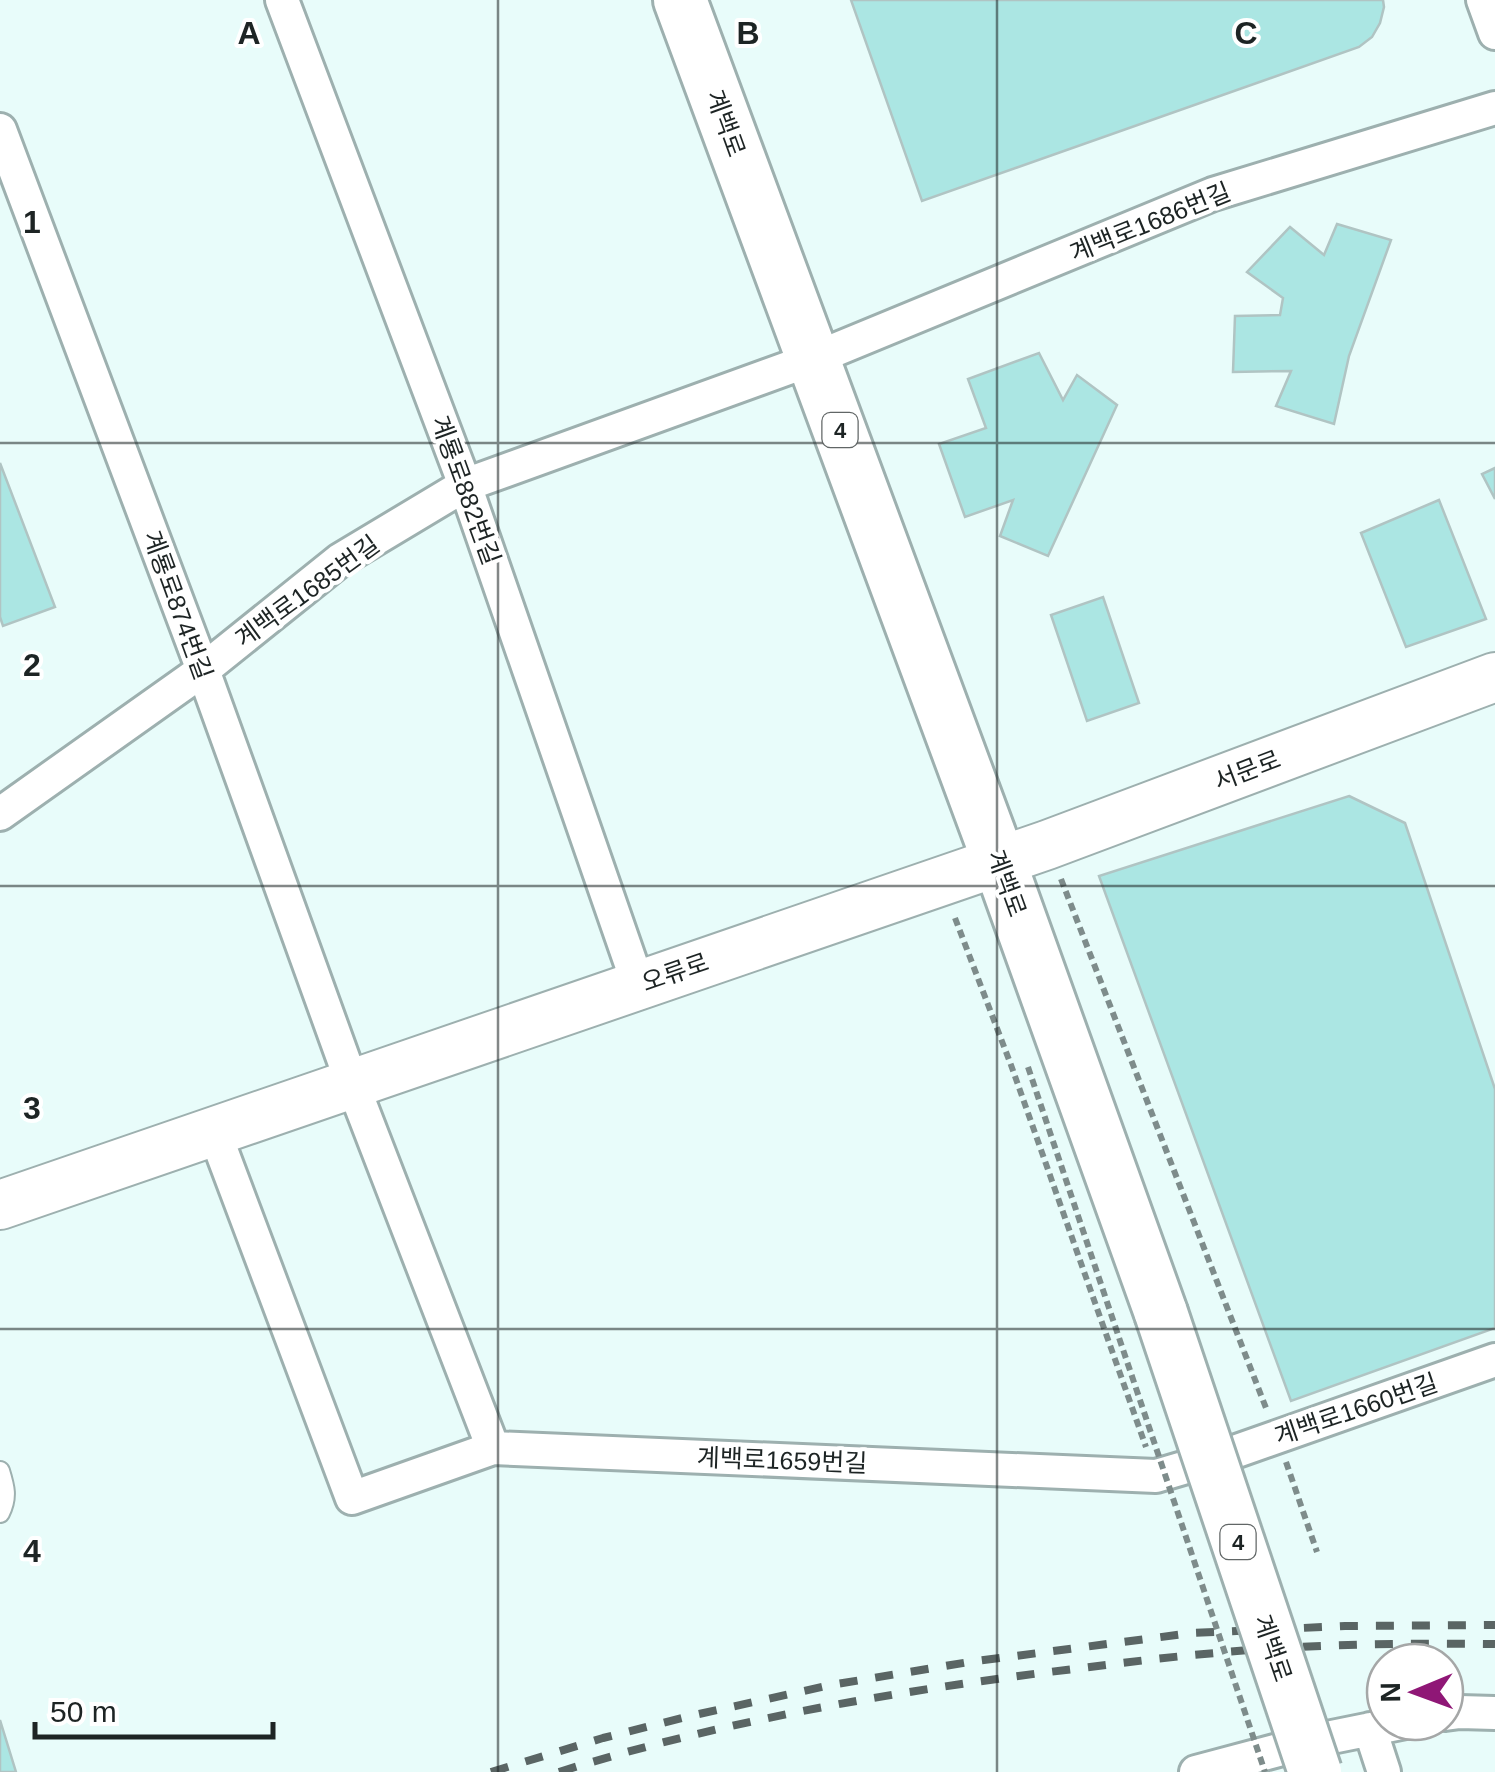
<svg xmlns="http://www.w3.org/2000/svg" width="1495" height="1772" viewBox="0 0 1495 1772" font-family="Arial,'Noto Sans KR',sans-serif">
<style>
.building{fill:#abe6e3;stroke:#b0c4c3;stroke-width:2.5}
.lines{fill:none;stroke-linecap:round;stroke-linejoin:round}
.lane-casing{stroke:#9db0af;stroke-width:22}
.street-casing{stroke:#9db0af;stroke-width:38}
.secondary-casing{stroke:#9db0af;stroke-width:52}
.primary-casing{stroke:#9db0af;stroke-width:58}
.path{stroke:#7e8c8b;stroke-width:6;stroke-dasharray:8 5;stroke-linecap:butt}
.lane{stroke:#fff;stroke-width:18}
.street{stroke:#fff;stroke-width:32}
.secondary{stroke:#fff;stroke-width:48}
.primary{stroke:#fff;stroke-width:52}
.rail{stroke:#5a6564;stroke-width:8;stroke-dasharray:18 18;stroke-linecap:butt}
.primary-bridge-casing{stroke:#9db0af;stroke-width:58;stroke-linecap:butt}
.path-bridge{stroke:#7e8c8b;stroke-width:6;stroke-dasharray:8 5;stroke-linecap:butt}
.primary-bridge{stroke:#fff;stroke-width:52}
.grid{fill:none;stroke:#1d2424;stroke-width:2.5;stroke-opacity:0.55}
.labels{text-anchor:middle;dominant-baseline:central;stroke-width:8;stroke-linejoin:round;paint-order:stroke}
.shield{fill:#fff;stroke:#616666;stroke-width:2.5}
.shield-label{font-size:22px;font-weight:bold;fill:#1d2424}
.street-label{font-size:25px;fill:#1d2424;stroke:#fff}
.grid-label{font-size:32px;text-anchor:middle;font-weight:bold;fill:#1d2424;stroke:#fff;stroke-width:8;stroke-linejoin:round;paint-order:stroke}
</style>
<rect width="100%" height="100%" fill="#e8fcfa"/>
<path class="building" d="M851,0h532l1,7 -4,16 -8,14 -13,10 -437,154z
M1337,224l54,16 -42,116 -15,68 -58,-18 15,-35 -58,1 2,-56 45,-1 3,-17 -36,-26 43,-45 34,28z
M1039,353l24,47 14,-25 40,30 -69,151 -48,-20 13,-36 -48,17 -26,-73 47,-16 -18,-49z
M0,463l55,144 -52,19 -3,-9z
M1495,468v31l-13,-25z
M1439,500l47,119 -80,28 -45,-114z
M1103,597l36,106 -52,18 -36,-106z
M1349,796l56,27 90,266v239l-204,73 -192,-525z
M0,1720l16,52h-16z"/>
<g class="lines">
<defs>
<path id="lane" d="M0,1471c5,16 8,26 0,42"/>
<path id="street" d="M282,0l183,485 173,499
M1483,0l12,33
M0,130l203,540 149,413 141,365
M0,814l203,-144 137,-110 125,-75 348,-126 400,-165 282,-86
M214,1131l138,367 141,-50 663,28 61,-18 278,-98
M1445,1714l15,-2 35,1
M1370,1729l14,43
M1196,1772l116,-31 94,-19"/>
<path id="secondary" d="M0,1205l1047,-360 448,-168"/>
<path id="primary" d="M680,0l319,861 162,452"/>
</defs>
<use href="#lane" class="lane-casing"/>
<use href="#street" class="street-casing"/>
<use href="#secondary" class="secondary-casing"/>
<use href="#primary" class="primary-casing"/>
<path class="path" d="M1061,879l205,529
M955,918l56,147 135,382
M1286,1462l31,90"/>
<use href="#lane" class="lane"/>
<use href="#street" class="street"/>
<use href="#secondary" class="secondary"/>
<use href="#primary" class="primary"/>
<path class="rail" d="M491,1772l112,-34 87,-22 141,-31 138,-23 223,-29 153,-7 150,-1
M559,1772c156,-49 320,-78 482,-99 58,-7 116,-15 174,-20 93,-9 187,-10 280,-9"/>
<defs>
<path id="primary-bridge" d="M1161,1313l154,459"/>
</defs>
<use href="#primary-bridge" class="primary-bridge-casing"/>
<path class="path-bridge" d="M1028,1067l237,705"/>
<use href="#primary-bridge" class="primary-bridge"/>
</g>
<path class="grid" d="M498,0v1772M997,0v1772M0,443h1495M0,886h1495M0,1329h1495"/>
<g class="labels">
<g class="shield">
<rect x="822.5" y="413" width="35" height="34" rx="8"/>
<rect x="1220.5" y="1525" width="35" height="34" rx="8"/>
</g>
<g class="shield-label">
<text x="840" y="430">4</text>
<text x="1238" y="1542">4</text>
</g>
<g class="street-label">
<text transform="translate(726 123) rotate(70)">계백로</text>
<text transform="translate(1150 222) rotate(-22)">계백로1686번길</text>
<text transform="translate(466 490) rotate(70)">계룡로882번길</text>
<text transform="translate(307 591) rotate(-36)">계백로1685번길</text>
<text transform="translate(178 605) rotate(70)">계룡로874번길</text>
<text transform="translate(1247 770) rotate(-21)">서문로</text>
<text transform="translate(1007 883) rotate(70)">계백로</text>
<text transform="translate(675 972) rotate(-19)">오류로</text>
<text transform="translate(1356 1409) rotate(-19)">계백로1660번길</text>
<text transform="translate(782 1460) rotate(2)">계백로1659번길</text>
<text transform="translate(1273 1648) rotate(71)">계백로</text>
</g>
</g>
<g class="grid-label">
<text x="249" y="44">A</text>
<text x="748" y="44">B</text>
<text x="1246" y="44">C</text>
<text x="32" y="233">1</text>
<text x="32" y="676">2</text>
<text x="32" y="1119">3</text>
<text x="32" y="1562">4</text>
</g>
<g transform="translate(1415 1692) rotate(269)"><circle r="48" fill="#ffffff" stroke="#a5a7a7" stroke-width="2.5"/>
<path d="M0-8L18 38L0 25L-18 38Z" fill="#8f1776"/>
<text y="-15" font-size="28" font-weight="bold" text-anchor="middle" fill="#1d2424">N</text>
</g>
<path d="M35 1722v15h238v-15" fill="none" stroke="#1d2424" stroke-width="5"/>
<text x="50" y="1722" font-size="30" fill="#1d2424" stroke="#ffffff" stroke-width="8" paint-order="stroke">50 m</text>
</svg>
